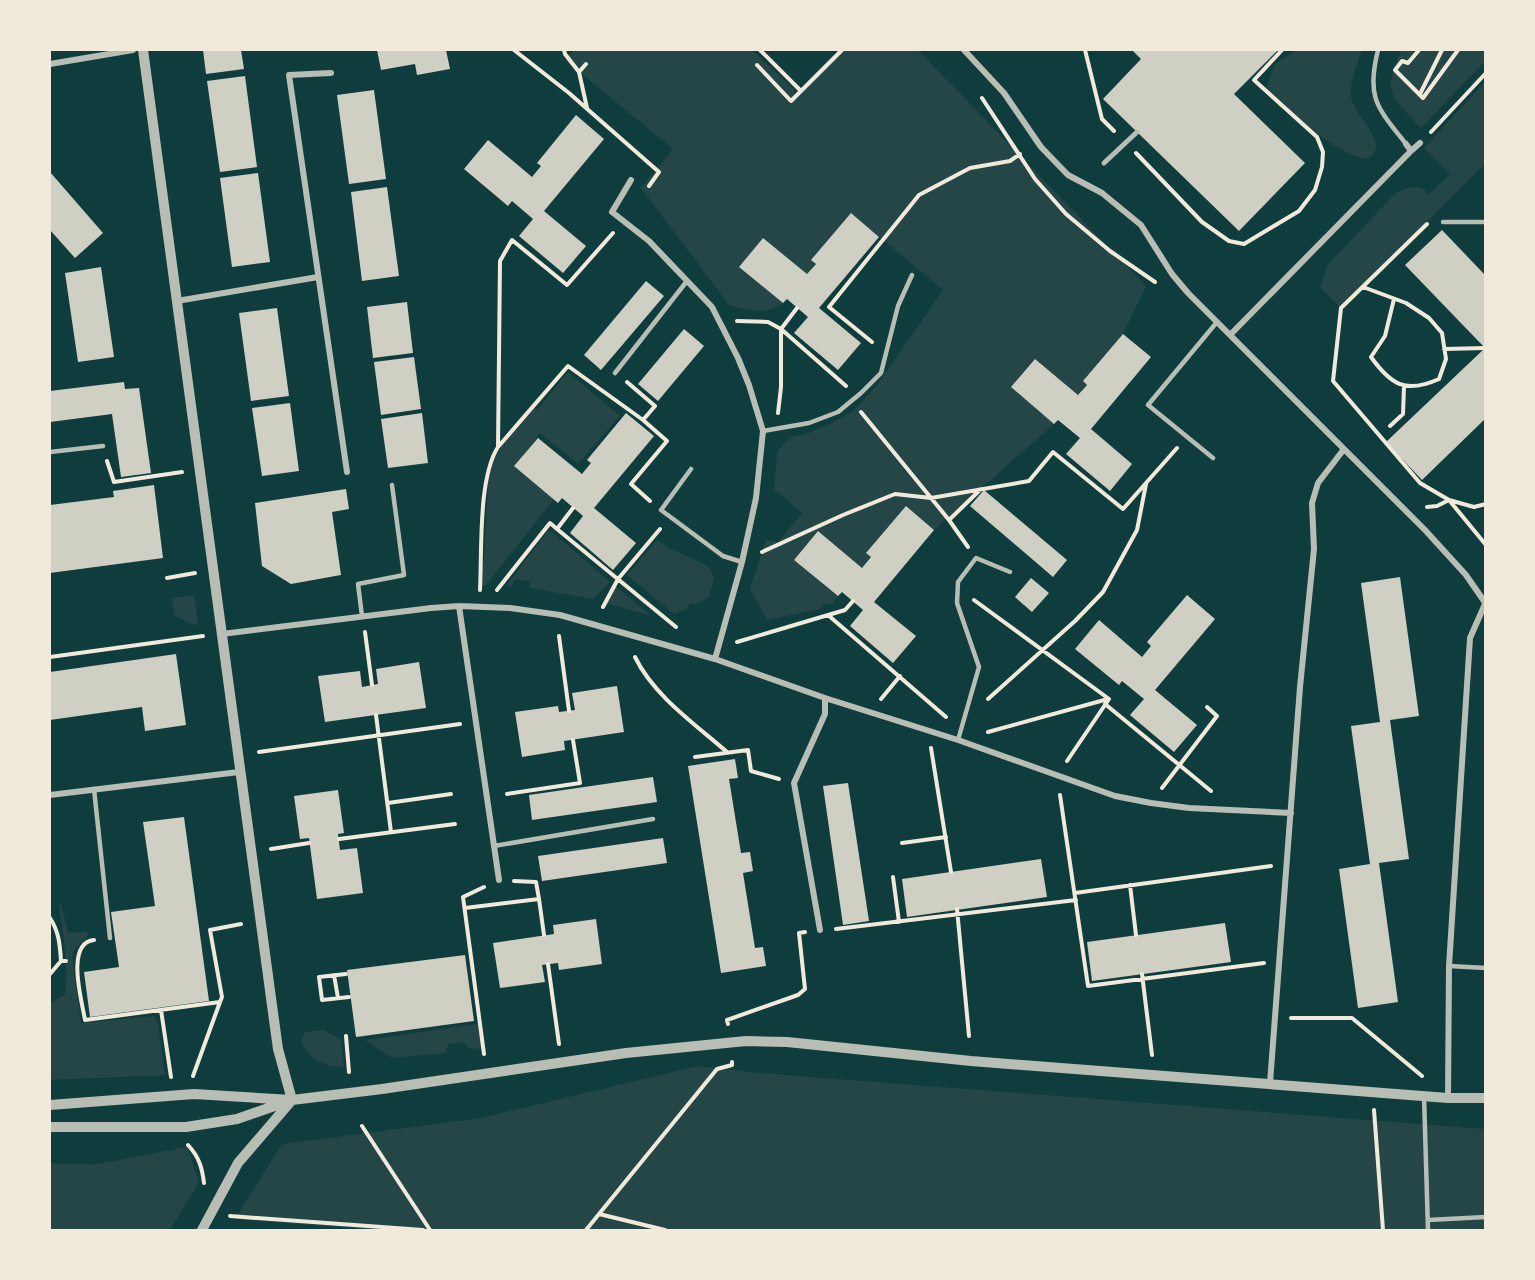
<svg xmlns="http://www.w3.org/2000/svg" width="1535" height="1280" viewBox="0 0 1535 1280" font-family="Lora,serif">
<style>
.green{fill:#244646}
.building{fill:#cfcfc3}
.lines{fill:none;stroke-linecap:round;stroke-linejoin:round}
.path{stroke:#f1e9da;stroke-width:4}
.service{stroke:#b8beb3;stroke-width:4.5}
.pedestrian{stroke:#b8beb3;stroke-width:5}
.minor{stroke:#b8beb3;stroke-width:6}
.tertiary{stroke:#b8beb3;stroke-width:10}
</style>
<rect width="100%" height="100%" fill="#0f3d3e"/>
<path class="green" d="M574,50h178l43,40 -3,9 53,-49h73l228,236 -23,48 -45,61 -43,-36 -24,28 43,37 -120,106 -28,-24 -44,62 -44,-37 -24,29 44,36 -5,8 -6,-1 -7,6 -53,11 -17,-31 16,-49 12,2 24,-29 -28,-24 3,-36 8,-11 8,-5 16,-4 23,-10 21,-12 24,-26 66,-95 -92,-77 -44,61 -44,-36 -24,29 44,36c-18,13 -34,7 -54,2l-88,-117 32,-39 -108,-89z
M1296,50h66c-5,14 -12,31 -11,46 2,21 44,49 15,63 -40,-10 -70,-45 -100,-71l9,-24z
M1401,50h84v11l-64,67c-32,-36 -38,-31 -20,-78z
M1485,82v82l-144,144 -21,-21 8,-23 69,-72c13,-5 21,-9 32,2l21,-20 -26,-26z
M568,372l52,44 -42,48 -38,-31 -25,33 39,33 -68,86h-4l7,-113c9,-26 28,-44 46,-64l2,2z
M549,529l61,53 -16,17 -64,-11v-6l-15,-3 -4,8 -4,-2z
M657,540l14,9 35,16 5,5 3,8 -5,19 -14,8 -2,-2 -5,2 1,3 -15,6 -47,-39z
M616,586l35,30 -47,-14z
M194,595l4,29 -6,1 -18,-10 -2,-17z
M61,904l7,29 19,-1 1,4 -13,13 -3,7 9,67 73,-7 4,7 7,52 -115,5v-76l15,-10c4,-30 -2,-59 -6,-89z
M478,1024l4,24 -12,1 -6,-7 -16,2 -2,9 -54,5 -27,-18z
M324,1030l17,10 3,27c-19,1 -38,-9 -43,-27l4,-8z
M698,1066l62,7 725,56v101h-1108l-142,-11 47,-75 199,-26z
M187,1147l12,35 -29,48h-120v-67l42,2z"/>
<path class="building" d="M203,50h38l3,19 -38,5z
M377,50h69l4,19 -33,6 -2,-11 -34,6z
M1132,50h146l-44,44 71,69 -66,68 -136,-132 38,-40z
M245,76l12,91 -37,5 -13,-91z
M374,90l12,89 -37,5 -12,-89z
M576,115l28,24 -60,72 42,35 -23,27 -44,-37 14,-17 -21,-18 -4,5 -44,-37 24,-29 44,37 9,-11 -4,-3z
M50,172l53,61 -28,25 -25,-28z
M258,173l12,89 -38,5 -12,-89z
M387,187l12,89 -37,5 -11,-89z
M851,213l28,24 -60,71 42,35 -23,27 -44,-37 14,-16 -21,-18 -4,4 -44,-36 24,-29 44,36 9,-10 -5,-4z
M1442,230l43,45v144l-63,61 -36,-38 99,-94 -80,-83z
M101,267l13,90 -36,5 -13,-89z
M646,281l18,15 -63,74 -17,-15z
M407,302l6,51 -40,5 -6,-51z
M277,308l12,88 -38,5 -12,-88z
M684,329l20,17 -46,55 -20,-17z
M1123,334l28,23 -60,72 41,35 -22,27 -44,-37 14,-16 -22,-18 -4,4 -43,-37 24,-28 43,36 9,-10 -4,-4z
M414,357l7,52 -40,6 -7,-53z
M124,382l1,7 14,-1 12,85 -30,4 -9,-63 -62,8v-31z
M290,403l9,68 -37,5 -10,-68z
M422,413l6,50 -40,5 -7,-49z
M626,413l28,23 -60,72 42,35 -23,27 -43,-37 13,-17 -21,-18 -4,5 -44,-37 24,-28 44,36 9,-11 -4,-3z
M154,485l9,73 -113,15v-68l64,-8 -1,-6z
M346,489l3,20 -17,3 9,63 -50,9 -29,-18 -7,-63z
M984,490l83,70 -14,17 -83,-71z
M906,506l28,24 -60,72 42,34 -23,27 -43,-37 13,-16 -21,-18 -4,4 -44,-36 24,-29 44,37 9,-11 -5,-4z
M1400,577l19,139 -29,4 19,139 -30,4 19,139 -40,6 -19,-139 31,-5 -19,-138 29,-4 -19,-139z
M1031,578l18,15 -17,19 -17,-15z
M1187,595l28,24 -60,71 42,35 -23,27 -44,-37 14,-16 -22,-18 -3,4 -44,-36 24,-29 43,37 9,-11 -4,-4z
M176,654l10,71 -41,6 -3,-24 -92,13v-48z
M419,662l7,46 -101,14 -7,-46 42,-5 2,16 16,-3 -2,-15z
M617,686l7,46 -60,9 1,9 -43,7 -7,-45 43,-6 1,6 16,-2 -3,-17z
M735,759l3,19 -9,1 12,74 9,-1 3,19 -10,2 12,75 8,-1 3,19 -45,7 -33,-207z
M653,777l4,25 -125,18 -3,-25z
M848,783l21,138 -26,4 -20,-139z
M338,790l6,43 -6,1 2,16 17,-2 6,45 -46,6 -8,-61 -9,1 -6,-43z
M184,817l25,184 -119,16 -6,-45 35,-5 -8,-55 44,-6 -12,-84z
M663,838l4,25 -125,18 -4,-25z
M1041,859l6,38 -140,20 -5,-38z
M596,919l6,45 -43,6 -1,-7 -16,2 3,17 -45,6 -7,-45 61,-9 -1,-9z
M1225,923l6,39 -139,19 -5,-39z
M465,955l9,66 -118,16 -9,-67z"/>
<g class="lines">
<path class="path" d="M514,50l55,43 90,79 -10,14
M564,50l1,4 14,18
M760,50l41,41 41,-41
M1085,50l17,69 12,12
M1419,50l-11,13 -6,-2 -7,9 28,28 35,-48
M586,64l-7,8 8,36
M757,65l34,36 10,-10
M1420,94l22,-44
M982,98l53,81 31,35 44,37 45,31
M1431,132l55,-59
M1136,153l66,69 27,19 15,3 55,-33 16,-21 7,-23 1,-15 -6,-15 -63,-57 28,-30
M1427,224l-86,84 -8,73 87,102 29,17 37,45
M1363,287l43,16 23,15 13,15 4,26 -7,20c-33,15 -48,6 -68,-22l14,-21 9,-37
M797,308l-16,21 65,57
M737,321l31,1 13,7v58l-3,26
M872,342l-43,-35 90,-112 51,-27 40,-7 10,-7
M1444,349l41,-1
M861,412l88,108
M643,420l24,21 -36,43 19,17
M1390,426l13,-12 1,-27
M498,447l2,-186 12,-21 55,45 46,-52
M107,461l7,21 68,-10
M1427,507l10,-1 12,-6 25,7 12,-3
M557,529l119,98
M968,547l-19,-27 32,-31
M762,552l81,-37 52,-21 36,4 98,-17 24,-29 70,57 54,-61
M167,578l28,-5
M480,590c2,-39 -2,-112 18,-143l70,-81 75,54 12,-14 -28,-24
M497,590l53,-67 7,6 16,-21
M974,600l135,99 -42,62
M603,607l15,-28 42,-50
M828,615l118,102
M365,632l7,53
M559,636l10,75
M737,642l108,-32 8,-9
M50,657l153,-21
M635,657c19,39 60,67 92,95
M881,699l19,-23
M988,699l87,-78 28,-29 34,-62 9,-46
M1105,704l106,87
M376,715l15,117
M988,732l120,-33
M931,748l20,124
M259,752l201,-28
M695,757l53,-7 3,21 28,8
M1162,788l55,-72 -10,-9
M507,794l73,-11 -7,-43
M1060,795l28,191 176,-23
M388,803l63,-9
M339,839l116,-15
M902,843l44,-6
M271,849l38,-6
M893,877l6,45
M514,881l22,1 3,17
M1130,885l6,50
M1075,893l196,-27
M465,908l74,-9 5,36
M957,909l12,127
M50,918c9,14 10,27 11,43
M836,929l240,-29
M94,940c-29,3 -12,61 -9,80l135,-18 2,-5 -12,-67 31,-6
M548,964l11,80
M50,974l11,-13h5
M346,974l-27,3 3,23 27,-3
M1142,974l10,81
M334,975l4,23
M161,1010l10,67
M1291,1018h61l70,58
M728,1024l-1,-4 71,-25 7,-6 -6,-56 6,-1
M346,1036l3,36
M484,1054l-21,-157 21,-10
M193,1076l27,-74
M1374,1110l9,120
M362,1126l68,104
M188,1145c11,12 14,22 16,38
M599,1214l66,16
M230,1216l193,14
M586,1230l131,-161 15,-4v-3"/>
<path class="service" d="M1378,50c-12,48 -1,57 28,94
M1443,222h43
M615,373l72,-92
M763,431l46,-8 29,-11 23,-19 20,-20 17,-67 14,-31
M50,452l53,-6
M1213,458l-65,-53 69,-83
M691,469l-30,41 62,46 19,6
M362,616l-4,-32 46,-9 -12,-90
M958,740l21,-73 -22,-64 1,-21 18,-24 34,14
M94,789l16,149
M494,846l159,-27
M1449,966l37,2
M1424,1096l4,134
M1428,1220l58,-3"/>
<path class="pedestrian" d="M1104,163l33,-31"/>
<path class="minor" d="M964,50l40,43 37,54 27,28 34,18 39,32 31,49 16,19 237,237 41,45 20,29
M50,64l83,-14
M331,73l-42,2 58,397
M1411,151l9,-8
M631,180l-19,32 37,29 63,66 26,51 11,27 14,46 -7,67 -14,64 -27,97
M177,301l141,-24
M1231,334l180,-183 -5,-7
M459,606l40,274
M222,634l209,-26 28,-2 51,2 50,7 155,44 110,39 133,42 157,56 36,7 38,5 102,5
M50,795l189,-23
M820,930l-26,-147 31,-69v-16
M1270,1083l30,-396 14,-138 -2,-46 6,-20 26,-34
M1448,1098l1,-132 21,-328 15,-34"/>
<path class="tertiary" d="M143,50l131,970 4,29 14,51
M50,1105l144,-11 98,6 90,-11 244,-36 120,-12 41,1 184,19 477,37h38
M50,1127h136l51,-8 49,-17
M202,1230l36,-67 54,-63"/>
</g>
<rect width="1535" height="1280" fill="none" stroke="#f1e9da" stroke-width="102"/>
</svg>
